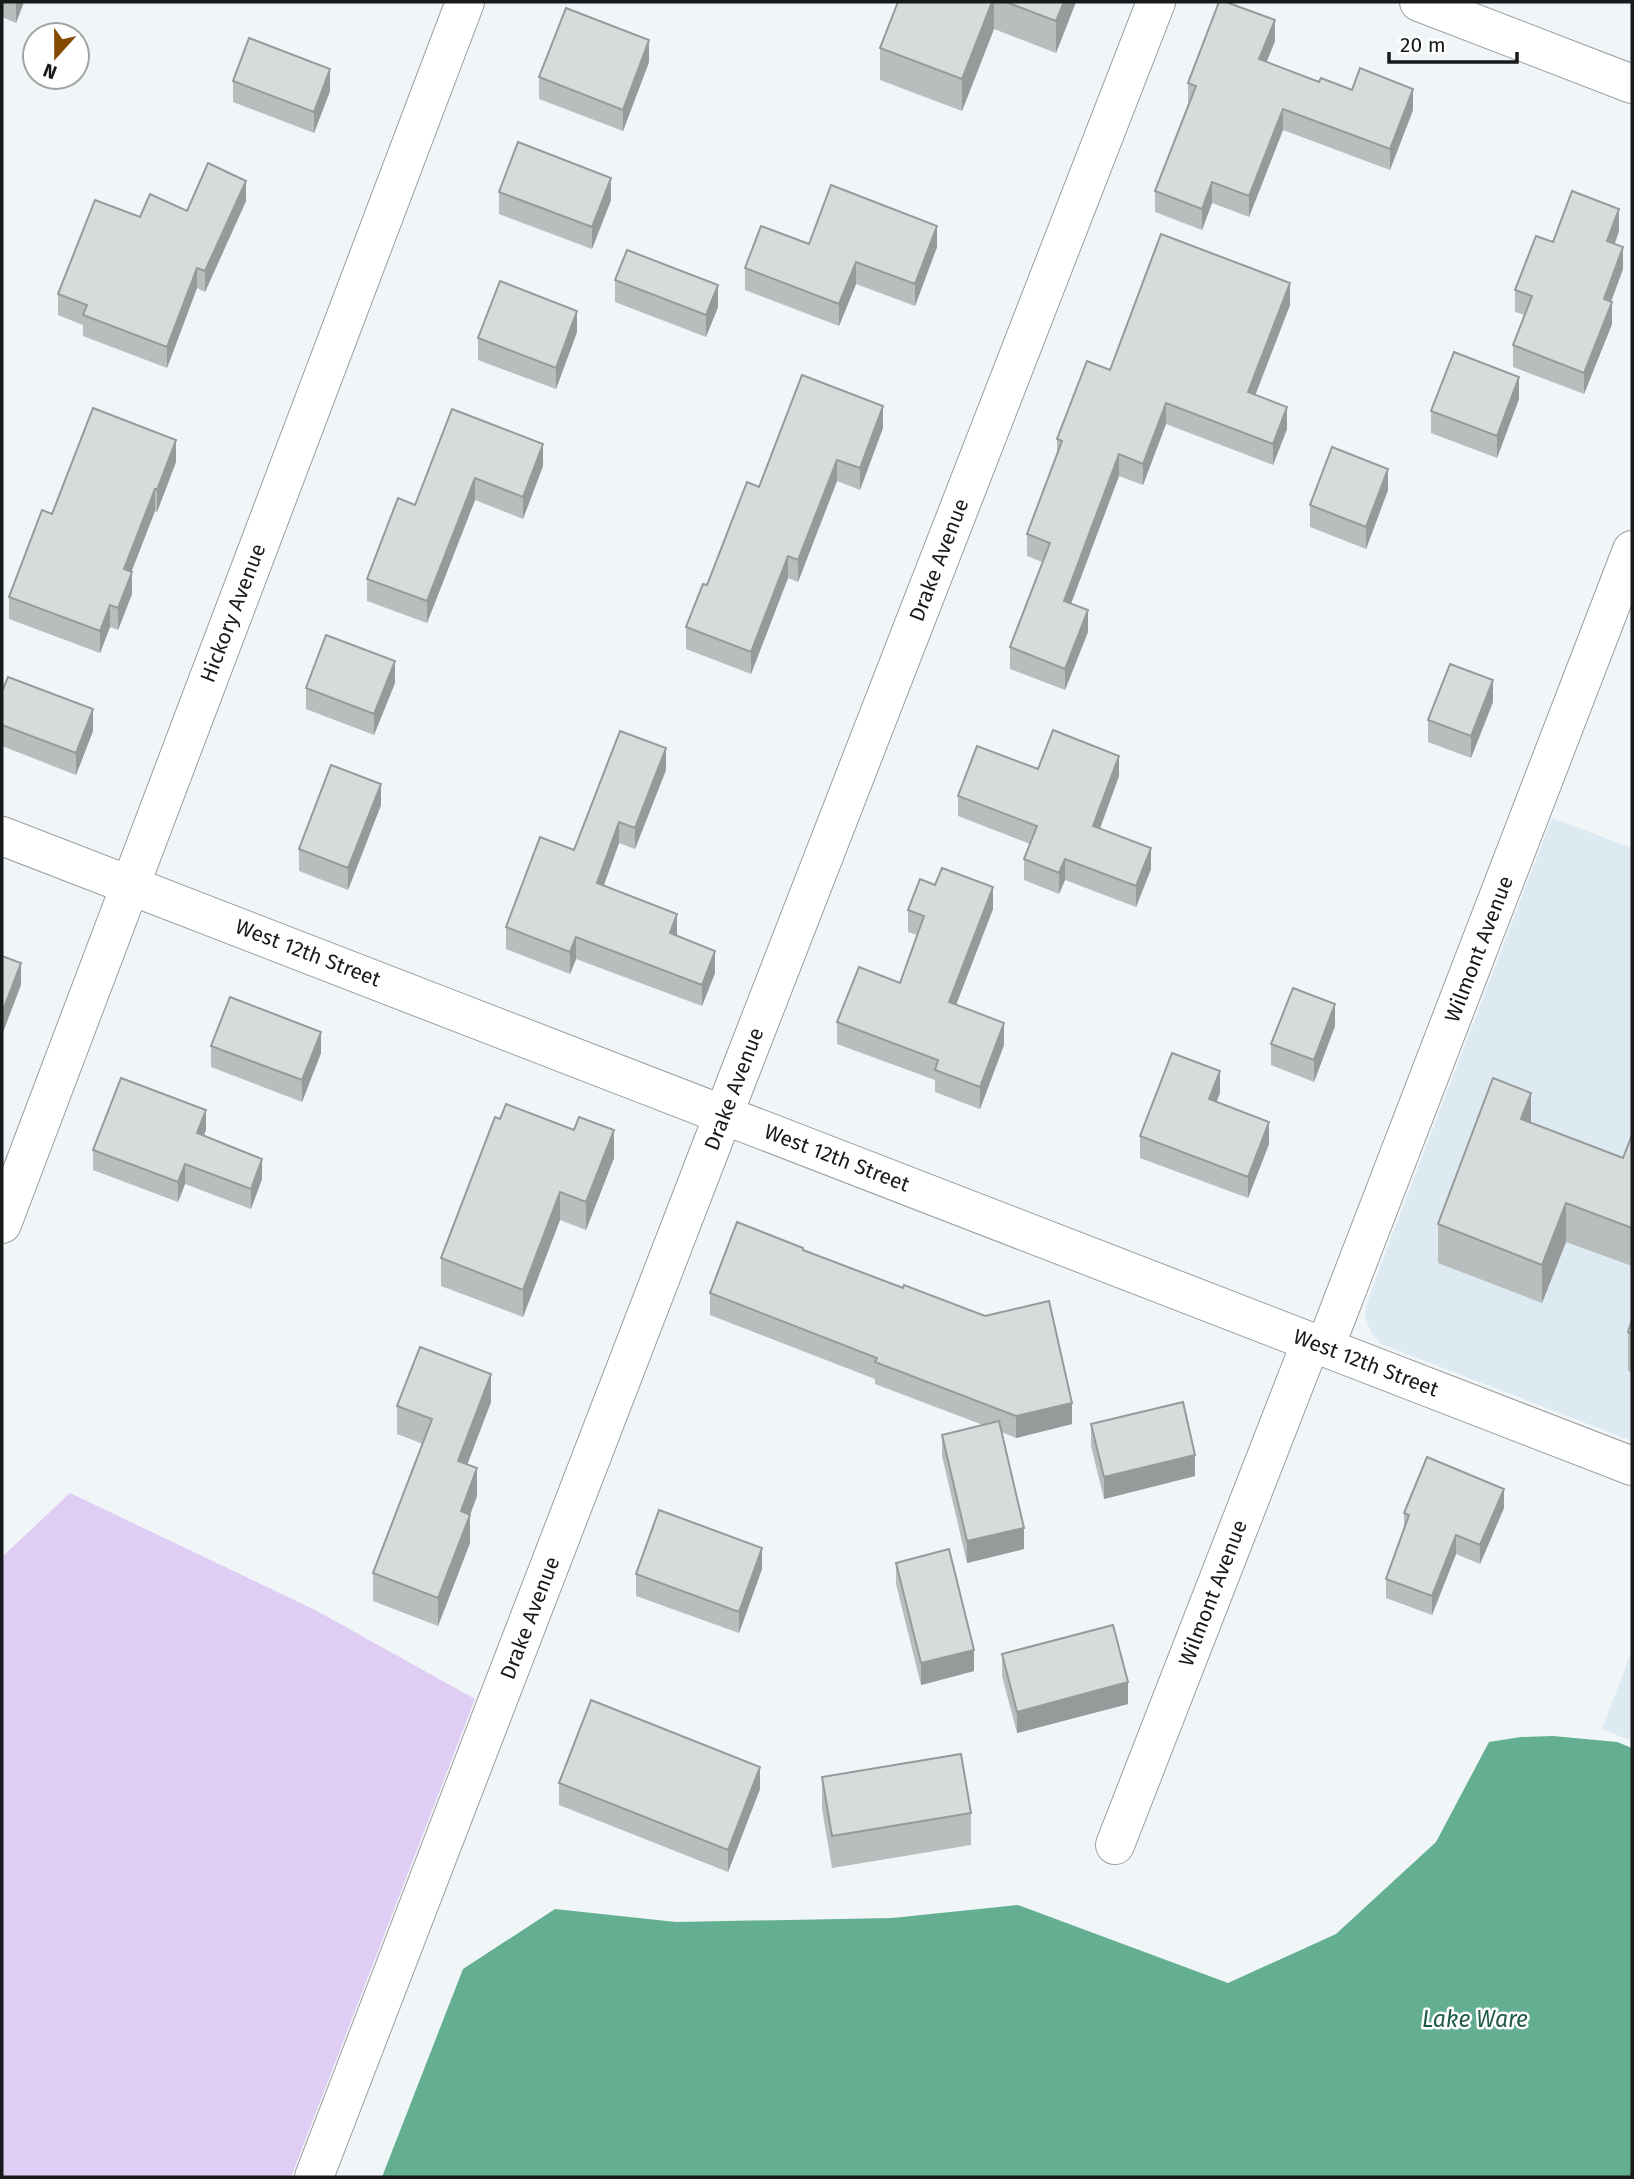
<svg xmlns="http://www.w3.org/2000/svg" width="1634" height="2179" viewBox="0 0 1634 2179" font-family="'Fira Sans',sans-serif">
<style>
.built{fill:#deeaf1}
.green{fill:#dfcdf4}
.water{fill:#64af92}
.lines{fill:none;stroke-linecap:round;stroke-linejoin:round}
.minor-casing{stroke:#9a9ea1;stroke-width:40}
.major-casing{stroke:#9a9ea1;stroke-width:40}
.minor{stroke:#fff;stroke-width:38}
.major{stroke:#fff;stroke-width:38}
.wall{fill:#b8bdbd}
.shaded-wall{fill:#969a9a}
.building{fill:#d6dcdc;stroke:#969a9a;stroke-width:2}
.labels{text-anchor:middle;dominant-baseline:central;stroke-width:5;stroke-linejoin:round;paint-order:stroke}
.street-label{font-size:21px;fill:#18191a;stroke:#fff}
.water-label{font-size:23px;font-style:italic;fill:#205b46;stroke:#fff}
</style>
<rect width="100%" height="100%" fill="#f0f5f8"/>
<path class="built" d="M1552,818l80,30v593l-251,-97 -11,-13 -5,-16 1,-9 20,-55z
M1632,1650v91l-30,-12z"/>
<path class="green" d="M70,1493l245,117 160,89 -184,478h-289v-620z"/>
<path class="water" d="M1553,1736l64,6 15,6v429h-1250l81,-208 92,-60 121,13 216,-4 126,-13 210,78 108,-49 100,-92 53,-100 32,-5z"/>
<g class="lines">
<defs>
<path id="minor" d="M2,836l1630,630
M2,1224l463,-1222
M1325,1347l307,-797
M1115,1845l196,-503
M314,2177l424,-1100 418,-1075"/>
<path id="major" d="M1419,2l213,82"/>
</defs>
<use href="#minor" class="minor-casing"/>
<use href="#major" class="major-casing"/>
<use href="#minor" class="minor"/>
<use href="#major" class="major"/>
</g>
<path class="wall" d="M2,2h22l-8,21 -14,-6z
M898,2h178l-20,51 -62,-24 -32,82 -82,-31v-32z
M1275,41l-9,21 53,20 33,8 61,20 -23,60 -107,-40 -34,87 -37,-14 -10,27 -47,-18v-21l33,-87v-21z
M649,62l-26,69 -84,-32v-22z
M233,81l97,10 -16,42 -81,-31z
M499,192l112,8 -19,49 -93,-35z
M246,201l-41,91 -8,-4 -30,80 -84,-32v-11l-25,-10v-21l82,-77z
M1619,231l-4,13 8,25 -12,33 1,22 -28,70 -71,-27v-22l12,-30 -10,-3v-22l38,-48z
M809,244l128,3 -22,59 -59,-22 -17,42 -94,-36v-22z
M615,280l103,27 -12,30 -91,-35z
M1290,305l-35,90 32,34 -14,36 -107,-41 -23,61 -24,-9 -48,128 17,28 -23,58 -55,-21v-22l32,-85 -15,-6v-22l30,-78v-17l53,-69z
M577,332l-21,57 -78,-29v-22z
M1519,399l-22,59 -66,-25v-22z
M452,409l91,57 -20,53 -48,-19 -48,123 -60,-22v-22l48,-74z
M883,428l-23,62 -23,-9 -39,101 -10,-4 -37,96 -65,-25v-22l73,-140z
M176,462l-19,50 -2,-1 -24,61 1,22 -14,36 -8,-3 -10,26 -91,-34v-22l43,-83z
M1388,490l-22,59 -56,-22v-22z
M395,683l-21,52 -68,-26v-21z
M2,692l91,39 -17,44 -74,-29z
M1493,702l-22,56 -43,-16v-22z
M1038,769l81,7 -19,53 51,40 -15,38 -71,-27 -6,14 -35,-14v-21l6,-15 -72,-28v-20z
M666,770l-31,79 -16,-6 -15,42 73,51 38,37 -13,33 -126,-47 -6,15 -64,-25v-22l68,-77z
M381,805l-33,85 -49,-19v-22z
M993,909l-37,96 48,40 -24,64 -45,-17v-12l-98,-36v-22l63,-39 17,-48 -9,-3v-22z
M1335,1026l-21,56 -43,-17v-21z
M211,1046l110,7 -19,49 -91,-35z
M1220,1093l-4,9 53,42 -21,54 -108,-40v-22z
M500,1119l114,39 -28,72 -26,-10 -37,97 -82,-31v-28z
M1531,1123l92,35 9,-23v131l-66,-24 -24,61 -104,-40v-39z
M206,1130l-3,6 59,43 -11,30 -66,-25 -7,18 -85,-32v-20z
M803,1250l269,174 -56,14 -15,-6 23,117 -57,14 -25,-107v-21l41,-10 -108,-41v-5l-165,-64v-22z
M1632,1320v52l-4,-1v-39z
M491,1402l-24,62 10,32 -7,19v28l-32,83 -65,-25v-28l50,-129 -26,-10v-28z
M1091,1424l104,52 -91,23 -13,-53z
M1504,1508l-24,56 -24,-10 -24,61 -46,-17v-19l18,-48v-18z
M896,1563l78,108 -53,14 -25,-101z
M762,1569l-23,64 -103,-37v-22z
M1002,1654l126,50 -111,29 -15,-57z
M822,1777l149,36v32l-139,23 -10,-59z
M559,1783l201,6 -32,83 -169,-67z"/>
<path class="shaded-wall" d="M16,2h8l-8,21z
M992,2h2v27l-32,82v-32z
M1064,2h12l-20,51v-32z
M1275,20v21l-16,40v-22z
M649,40v22l-26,69v-21z
M330,69v22l-16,42v-21z
M1413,89v21l-23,60v-21z
M1283,109v21l-34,87v-21z
M611,178v22l-19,49v-22z
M246,181v20l-41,91v-21z
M1212,182v21l-10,27v-21z
M1619,209v22l-12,32v-22z
M937,226v21l-22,59v-22z
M1623,247v22l-19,51v-21z
M856,262v22l-17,42v-22z
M197,268v20l-30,80v-21z
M1290,283v22l-42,109v-22z
M718,285v22l-12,30v-22z
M1612,302v22l-28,70v-21z
M577,311v21l-21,57v-21z
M1519,377v22l-22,59v-22z
M1166,403v21l-23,61v-21z
M883,406v22l-23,62v-22z
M1287,407v22l-14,36v-21z
M176,440v22l-19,50v-22z
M543,444v22l-20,53v-22z
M1119,454v22l-55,146v-21z
M837,460v21l-39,101v-22z
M1388,469v21l-22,59v-22z
M475,478v22l-48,123v-22z
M155,489v22l-31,80v-22z
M788,556v22l-37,96v-22z
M132,572v22l-14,36v-22z
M110,605v22l-10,26v-22z
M1088,610v22l-23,58v-21z
M395,661v22l-21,52v-21z
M1493,680v22l-22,56v-22z
M93,709v22l-17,44v-22z
M666,748v22l-31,79v-21z
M1119,756v20l-26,71v-21z
M381,784v21l-33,85v-22z
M619,822v21l-22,61v-21z
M1151,848v21l-15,38v-21z
M1065,859v21l-6,14v-21z
M993,887v22l-44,114v-21z
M677,914v21l-7,20v-22z
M576,937v22l-6,15v-22z
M715,951v22l-13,33v-21z
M21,963v22l-19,50v-22z
M1335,1004v22l-21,56v-22z
M1004,1023v22l-24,64v-22z
M321,1032v21l-19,49v-22z
M1220,1071v22l-11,28v-22z
M1531,1093v38l-10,-12z
M206,1110v20l-9,24v-21z
M1269,1122v22l-21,54v-21z
M614,1130v28l-28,72v-28z
M262,1159v20l-11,30v-20z
M185,1164v20l-7,18v-20z
M560,1192v28l-37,97v-27z
M1566,1203v39l-24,61v-38z
M491,1374v28l-33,87v-28z
M1072,1403v21l-56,14v-22z
M1195,1455v21l-91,23v-22z
M477,1468v28l-16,43v-28z
M1504,1489v19l-24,56v-19z
M470,1515v28l-32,83v-28z
M1024,1528v21l-57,14v-22z
M1456,1535v19l-24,61v-19z
M762,1548v21l-23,64v-21z
M974,1650v21l-53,14v-22z
M1128,1682v22l-111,29v-21z
M760,1767v22l-32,83v-22z"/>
<path class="building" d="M898,2h94l-30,77 -82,-31z
M1006,2h58l-8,19z
M1219,2h7l49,18 -16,39 60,23 2,-4 31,12 8,-22 53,21 -23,60 -107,-40 -34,87 -37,-14 -10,27 -47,-18 41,-105 -8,-3z
M566,8l83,32 -26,70 -84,-33z
M249,38l81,31 -16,43 -81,-31z
M518,142l93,36 -19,49 -93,-35z
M208,163l38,18 -41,90 -8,-3 -30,79 -84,-32 4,-10 -29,-11 37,-94 45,17 10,-23 37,17z
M831,185l106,41 -22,58 -59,-22 -17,42 -94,-36 16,-42 48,18z
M1572,191l47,18 -12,32 16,6 -19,52 8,3 -28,71 -71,-28 19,-49 -17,-6 21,-54 17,6z
M1161,234l129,49 -42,109 39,15 -14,37 -107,-41 -23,61 -24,-10 -55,147 24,9 -23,59 -55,-22 40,-104 -23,-9 35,-93 -5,-2 30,-78 23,9z
M627,250l91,35 -12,30 -91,-35z
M500,281l77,30 -21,57 -78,-30z
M1454,352l65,25 -22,59 -66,-25z
M802,375l81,31 -23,62 -23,-8 -39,100 -10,-4 -37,96 -65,-25 17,-43 4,1 40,-103 12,5z
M93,408l83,32 -19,50 -2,-1 -31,80 8,3 -14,36 -8,-3 -10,26 -91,-34 33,-87 10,4z
M452,409l91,35 -20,53 -48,-19 -48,123 -60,-22 31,-81 17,7z
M1332,447l56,22 -22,58 -56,-22z
M326,635l69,26 -21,53 -68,-26z
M1450,664l43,16 -22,56 -43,-16z
M8,677l85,32 -17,44 -74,-28v-33z
M1053,730l66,26 -26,70 58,22 -15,38 -71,-27 -6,14 -35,-14 13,-33 -79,-30 19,-50 61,23z
M620,731l46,17 -31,80 -16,-6 -22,61 80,31 -7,19 45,18 -13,34 -126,-48 -6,15 -64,-25 34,-90 34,13z
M331,765l50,19 -33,84 -49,-19z
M942,868l51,19 -44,115 55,21 -24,64 -45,-17 3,-10 -101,-38 22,-55 41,16 24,-67 -16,-6 12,-31 15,6z
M2,956l19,7 -19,50z
M1293,988l42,16 -21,56 -43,-16z
M230,997l91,35 -19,48 -91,-34z
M1172,1053l48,18 -11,28 60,23 -21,55 -108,-41z
M121,1078l85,32 -9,23 65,26 -11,30 -66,-25 -7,18 -85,-32z
M1493,1078l38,15 -10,26 102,39 9,-23v93l-66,-25 -24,62 -104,-41z
M506,1104l68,26 5,-13 35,13 -28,72 -26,-10 -37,98 -82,-32 54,-141 5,2z
M737,1222l66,26v2l100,38 1,-3 81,31 64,-15 23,102 -56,13 -141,-54 2,-4 -167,-65z
M1632,1320v14l-4,-2z
M420,1347l71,27 -33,87 19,7 -16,43 9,4 -32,83 -65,-25 59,-154 -35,-13z
M1183,1402l12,53 -91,22 -13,-53z
M999,1421l25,107 -57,13 -25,-106z
M1427,1457l77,32 -24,56 -24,-10 -24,61 -46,-17 23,-64 -5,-2z
M659,1510l103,38 -23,64 -103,-38z
M949,1549l25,101 -53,13 -25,-100z
M1113,1625l15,57 -111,30 -15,-58z
M591,1700l169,67 -32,83 -169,-67z
M961,1754l10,59 -139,23 -10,-59z"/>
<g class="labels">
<g class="street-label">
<text transform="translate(939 560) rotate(-69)">Drake Avenue</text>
<text transform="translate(233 613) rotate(-69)">Hickory Avenue</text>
<text transform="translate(1479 949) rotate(-69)">Wilmont Avenue</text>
<text transform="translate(308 953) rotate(21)">West 12th Street</text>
<text transform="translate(734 1089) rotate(-69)">Drake Avenue</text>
<text transform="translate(837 1158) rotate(21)">West 12th Street</text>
<text transform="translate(1366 1363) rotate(21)">West 12th Street</text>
<text transform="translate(1213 1593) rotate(-69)">Wilmont Avenue</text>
<text transform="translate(530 1618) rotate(-69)">Drake Avenue</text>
</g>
<g class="water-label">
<text x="1475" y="2019">Lake Ware</text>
</g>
</g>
<rect width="1634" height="2179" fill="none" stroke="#18191a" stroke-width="7"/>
<g transform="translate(56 56) rotate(201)"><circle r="33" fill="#ffffff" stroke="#a3a3a3" stroke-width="2"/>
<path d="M0-5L12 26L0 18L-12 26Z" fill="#844b00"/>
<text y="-10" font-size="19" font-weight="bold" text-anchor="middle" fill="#18191a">N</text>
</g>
<path d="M1389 52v10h128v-10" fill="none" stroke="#18191a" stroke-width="3.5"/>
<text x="1400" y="52" font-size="21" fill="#18191a" stroke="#ffffff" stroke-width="5" paint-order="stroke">20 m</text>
</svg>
